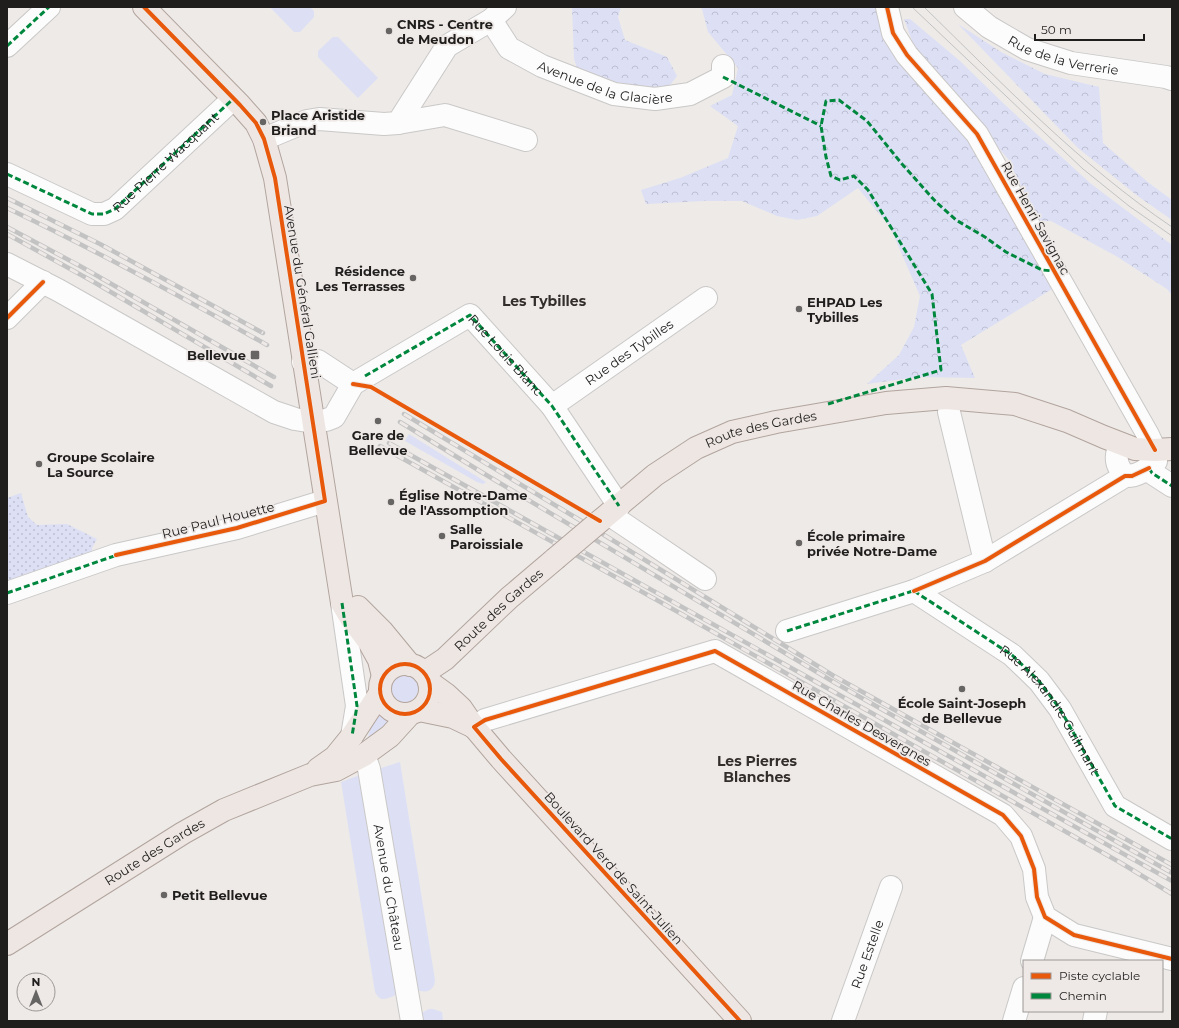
<svg xmlns="http://www.w3.org/2000/svg" width="1179" height="1028" viewBox="0 0 1179 1028" font-family="Montserrat,sans-serif">
<style>
.grass{fill:#dde0f5}
.forest{fill:url(#forest-crowns)}
.park{fill:url(#park-dots)}
.lines{fill:none;stroke-linecap:round;stroke-linejoin:round}
.minor-casing{stroke:#cac8c7;stroke-width:24}
.major-casing{stroke:#b2a49d;stroke-width:24}
.minor{stroke:#fcfcfc;stroke-width:22}
.major{stroke:#eee6e2;stroke-width:22}
.tram{stroke:#c3c3c3;stroke-width:1}
.rail-casing{stroke:#c3c3c3;stroke-width:4.5}
.rail{stroke:#eee9e7;stroke-width:3;stroke-dasharray:9;stroke-linecap:butt}
.major-bridge-casing{stroke:#b2a49d;stroke-width:24;stroke-linecap:butt}
.major-bridge{stroke:#eee6e2;stroke-width:22}
.quiet{stroke:#00873e;stroke-width:3;stroke-dasharray:6 3;stroke-linecap:butt}
.cycleway-casing{stroke:#eee9e7;stroke-width:6}
.cycleway{stroke:#e8590c;stroke-width:4}
.poi-dot{fill:#676564;stroke:#eee9e7;stroke-width:1.5}
.labels{text-anchor:middle;dominant-baseline:central;stroke-width:3.5;stroke-linejoin:round;paint-order:stroke}
.poi-label{font-size:13px;font-weight:bold;fill:#1f1e1d;stroke:#eee9e7;text-anchor:start}
.street-label{font-size:13px;fill:#1f1e1d;stroke:#eee9e7}
.neighbourhood-label{font-size:14px;font-weight:bold;fill:#312e2c;stroke:#eee9e7}
</style>
<defs>
<pattern id="forest-crowns" width="20" height="18" patternUnits="userSpaceOnUse"><rect width="20" height="18" fill="#dde0f5"/><path d="M2 6a3 3 0 1 1 6 0M12 15a3 3 0 1 1 6 0" fill="none" stroke="#bdc0d2"/></pattern>
<pattern id="park-dots" width="8" height="8" patternUnits="userSpaceOnUse"><rect width="8" height="8" fill="#dde0f5"/><path d="M2 2h.1M6 6h.1" fill="none" stroke="#bdc0d2" stroke-width="1.8" stroke-linecap="round"/></pattern>
</defs>
<rect width="100%" height="100%" fill="#edeae8"/>
<path class="grass" d="M270,7h40l4,4v6l-14,15h-6z
M333,37h5l40,41 -20,20 -40,-41v-6z
M409,434l77,48 -3,2 -6,-2 -72,-41z
M388 688a15 15 0 1 1 30 0a15 15 0 1 1-30 0Z
M379,714l12,8 -23,19c0,-10 5,-19 11,-27z
M400,762l35,218c0,11 -11,15 -20,8l-37,-219z
M363,774l34,220c-9,5 -17,9 -22,-2l-34,-210z
M429,1009h4l9,3 1,9h-25l2,-7z"/>
<path class="forest" d="M572,7h49l-3,10 7,23 42,17 10,19 -10,13 -21,-1 -46,-9 -23,-11 -3,-9z
M699,7h179l96,135 83,144 -96,59 14,33 -57,-1 -51,7 32,-29 15,-28 6,-31 -30,-69 -32,-39 -41,28 -20,4 -20,-4 -35,-15h-38l-58,3 -5,-14 39,-12 48,-20 10,-32 -28,-20 22,-11 6,-27 -30,-36 -6,-23z
M904,19h6l50,42 42,41 88,81 82,62v50l-5,-6 -51,-33 -65,-35h-13l-30,-62 -39,-46 -51,-56z
M958,24l43,28 44,22 54,13 4,56 46,40 23,17v20l-33,-23 -61,-49z"/>
<path class="park" d="M21,493l7,24 9,8 30,-1 30,15 -5,9 1,8 -78,27 -8,-4v-81z"/>
<g class="lines">
<defs>
<g id="minor">
<path id="s1" d="M965,7l24,20 38,22 44,14 95,14 6,2"/>
<path id="s2" d="M491,20l18,28 33,18 72,28 41,5 35,-5 33,-17v-11"/>
<path d="M7,46l42,-39"/>
<path d="M398,123l47,-8 81,25"/>
<path d="M264,139l43,-18 12,-2 65,5 14,-1 49,-77 44,-26 14,-13"/>
<path id="s3" d="M7,174l85,40h12l11,-5 118,-110"/>
<path d="M7,264l51,26 216,122 21,7 18,3 13,-2 8,-3 19,-33 117,-69 82,91 67,100"/>
<path d="M7,318l36,-36"/>
<path d="M303,362l15,-1 35,23"/>
<path id="s4" d="M552,406l154,-108"/>
<path d="M949,412l36,149"/>
<path d="M1120,444c-5,13 -5,20 5,32"/>
<path d="M1149,468l3,5 20,13"/>
<path d="M610,513l6,6 12,8 77,52"/>
<path d="M914,591l98,64 27,26 21,28 55,97 57,33"/>
<path d="M7,593l109,-38 121,-27 88,-27"/>
<path d="M342,603l15,103 -5,30"/>
<path d="M787,631l127,-40 71,-30 140,-85c12,1 22,-6 31,-15l-1,-11 -7,-15 -171,-301 -70,-79 -14,-22 -6,-26"/>
<path d="M474,727l11,-7 230,-69 288,164 18,21 13,33 3,28 8,20 29,18 98,24"/>
<path id="s5" d="M364,755l5,14 43,252"/>
<path d="M1032,961l13,-44"/>
<path id="s6" d="M843,1021l48,-134"/>
<path d="M1014,1021l10,-33"/>
<path d="M1094,1021l2,-10"/>
</g>
<g id="major">
<path d="M144,7l96,98 16,18 8,16 11,39 67,425 9,15 18,24 10,18 4,16"/>
<path id="s7" d="M600,521l55,-46 41,-27 36,-16 44,-10 110,-19 60,-5 69,6 52,17 37,16 31,12 20,1 17,-1"/>
<path d="M358,607l24,24 28,34"/>
<circle cx="405" cy="689" r="25"/>
<path id="s8" d="M424,673l21,-14 64,-61 46,-39"/>
<path d="M429,682l18,13 14,13 13,19 27,32 239,262"/>
<path d="M419,710l34,7 21,10"/>
<path d="M318,769l17,-12 17,-21 28,-43"/>
<path id="s9" d="M7,944l176,-111 41,-23 86,-35 26,-5 28,-15 26,-19 20,-22"/>
</g>
</defs>
<use href="#minor" class="minor-casing"/>
<use href="#major" class="major-casing"/>
<use href="#minor" class="minor"/>
<use href="#major" class="major"/>
<path class="tram" d="M912,7l171,162 46,37 43,30
M924,7c79,77 156,158 248,220"/>
<defs>
<path id="rail" d="M7,198l93,46 163,89
M7,208c88,42 175,89 260,137
M7,227l73,39 194,111
M7,234l85,47 179,105
M404,414l174,105 256,157 338,189
M400,422l83,51 354,211 335,189
M389,443l783,438
M380,446l275,153 466,264 51,31"/>
</defs>
<use href="#rail" class="rail-casing"/>
<use href="#rail" class="rail"/>
<defs>
<path id="major-bridge" d="M555,559l45,-38"/>
</defs>
<use href="#major-bridge" class="major-bridge-casing"/>
<use href="#major-bridge" class="major-bridge"/>
<g class="quiet">
<path d="M7,46l42,-39"/>
<path d="M723,77l98,49"/>
<path d="M7,174l85,40h12l11,-5 118,-110"/>
<path id="s10" d="M365,376l105,-61 82,91 67,100"/>
<path d="M828,404l113,-34 -9,-76 -64,-104 -14,-14 -14,4 -9,-4 -5,-19 -5,-31 5,-25 13,-1 28,21 35,43 34,38 20,18 29,17 21,15 36,18 12,1"/>
<path d="M1149,468l3,5 20,13"/>
<path id="s11" d="M914,591l98,64 27,26 21,28 55,97 57,33"/>
<path d="M7,593l113,-39"/>
<path d="M342,603l15,103 -5,30"/>
<path d="M787,631l129,-41"/>
</g>
<defs>
<path id="cycleway" d="M887,7l6,26 14,22 70,79 178,316
M7,318l36,-36
M353,384l18,3 229,134
M116,555l121,-27 88,-27 -50,-323 -11,-39 -8,-16 -16,-18 -96,-98
M914,591l71,-30 140,-85h7l17,-8
M380 689a25 25 0 1 1 50 0a25 25 0 1 1-50 0Z
M740,1021l-239,-262 -27,-32 11,-7 230,-69 288,164 18,21 13,33 3,28 8,20 29,18 98,24"/>
</defs>
<use href="#cycleway" class="cycleway-casing"/>
<use href="#cycleway" class="cycleway"/>
</g>
<g class="poi-dot">
<circle cx="389" cy="31" r="4"/>
<circle cx="263" cy="122" r="4"/>
<circle cx="413" cy="278" r="4"/>
<circle cx="799" cy="309" r="4"/>
<rect x="250" y="350" width="10" height="10" rx="2"/>
<circle cx="378" cy="421" r="4"/>
<circle cx="39" cy="464" r="4"/>
<circle cx="391" cy="502" r="4"/>
<circle cx="442" cy="536" r="4"/>
<circle cx="799" cy="543" r="4"/>
<circle cx="962" cy="689" r="4"/>
<circle cx="164" cy="895" r="4"/>
</g>
<g class="labels">
<g class="poi-label">
<text x="397" y="24">CNRS - Centre<tspan x="397" dy="15">de Meudon</tspan></text>
<text x="271" y="115">Place Aristide<tspan x="271" dy="15">Briand</tspan></text>
<text x="405" y="271" text-anchor="end">Résidence<tspan x="405" dy="15">Les Terrasses</tspan></text>
<text x="807" y="302">EHPAD Les<tspan x="807" dy="15">Tybilles</tspan></text>
<text x="246" y="355" text-anchor="end">Bellevue</text>
<text x="378" y="435" text-anchor="middle">Gare de<tspan x="378" dy="15">Bellevue</tspan></text>
<text x="47" y="457">Groupe Scolaire<tspan x="47" dy="15">La Source</tspan></text>
<text x="399" y="495">Église Notre-Dame<tspan x="399" dy="15">de l'Assomption</tspan></text>
<text x="450" y="529">Salle<tspan x="450" dy="15">Paroissiale</tspan></text>
<text x="807" y="536">École primaire<tspan x="807" dy="15">privée Notre-Dame</tspan></text>
<text x="962" y="703" text-anchor="middle">École Saint-Joseph<tspan x="962" dy="15">de Bellevue</tspan></text>
<text x="172" y="895">Petit Bellevue</text>
</g>
<g class="street-label">
<text stroke="none"><textPath href="#s1" startOffset="112">Rue de la Verrerie</textPath></text>
<text stroke="none"><textPath href="#s2" startOffset="137">Avenue de la Glacière</textPath></text>
<text stroke="none"><textPath href="#s3" startOffset="187">Rue Pierre Wacquant</textPath></text>
<text transform="translate(1036 218) rotate(61)">Rue Henri Savignac</text>
<text transform="translate(303 292) rotate(81)">Avenue du Général Gallieni</text>
<text stroke="none"><textPath href="#s4" startOffset="94">Rue des Tybilles</textPath></text>
<text stroke="none"><textPath href="#s10" startOffset="175">Rue Louis Blanc</textPath></text>
<text stroke="none"><textPath href="#s7" startOffset="189">Route des Gardes</textPath></text>
<text transform="translate(218 520) rotate(-14)">Rue Paul Houette</text>
<text stroke="none"><textPath href="#s8" startOffset="98">Route des Gardes</textPath></text>
<text stroke="none"><textPath href="#s11" startOffset="184">Rue Alexandre Guilmant</textPath></text>
<text transform="translate(862 723) rotate(30)">Rue Charles Desvergnes</text>
<text stroke="none"><textPath href="#s9" startOffset="174">Route des Gardes</textPath></text>
<text transform="translate(614 868) rotate(48)">Boulevard Verd de Saint-Julien</text>
<text stroke="none"><textPath href="#s5" startOffset="135">Avenue du Château</textPath></text>
<text stroke="none"><textPath href="#s6" startOffset="71">Rue Estelle</textPath></text>
</g>
<g class="neighbourhood-label">
<text x="544" y="301">Les Tybilles</text>
<text x="757" y="761">Les Pierres<tspan x="757" dy="16">Blanches</tspan></text>
</g>
</g>
<rect width="1179" height="1028" fill="none" stroke="#1f1e1d" stroke-width="16"/>
<rect x="1023" y="960" width="140" height="52" fill="#eee9e7" stroke="#9b9896"/>
<rect x="1031" y="973" width="20" height="6" fill="#e8590c" stroke="#9b9896"/>
<text x="1059" y="980" font-size="12" fill="#1f1e1d">Piste cyclable</text>
<rect x="1031" y="993" width="20" height="6" fill="#00873e" stroke="#9b9896"/>
<text x="1059" y="1000" font-size="12" fill="#1f1e1d">Chemin</text>
<g transform="translate(36 992)"><circle r="19" fill="#eee9e7" stroke="#9b9896"/>
<path d="M0-3L7 15L0 10L-7 15Z" fill="#676564"/>
<text y="-6" font-size="11" font-weight="bold" text-anchor="middle" fill="#1f1e1d">N</text>
</g>
<path d="M1035 34v6h109v-6" fill="none" stroke="#1f1e1d" stroke-width="2"/>
<text x="1041" y="34" font-size="12" fill="#1f1e1d" stroke="#eee9e7" stroke-width="3" paint-order="stroke">50 m</text>
</svg>
